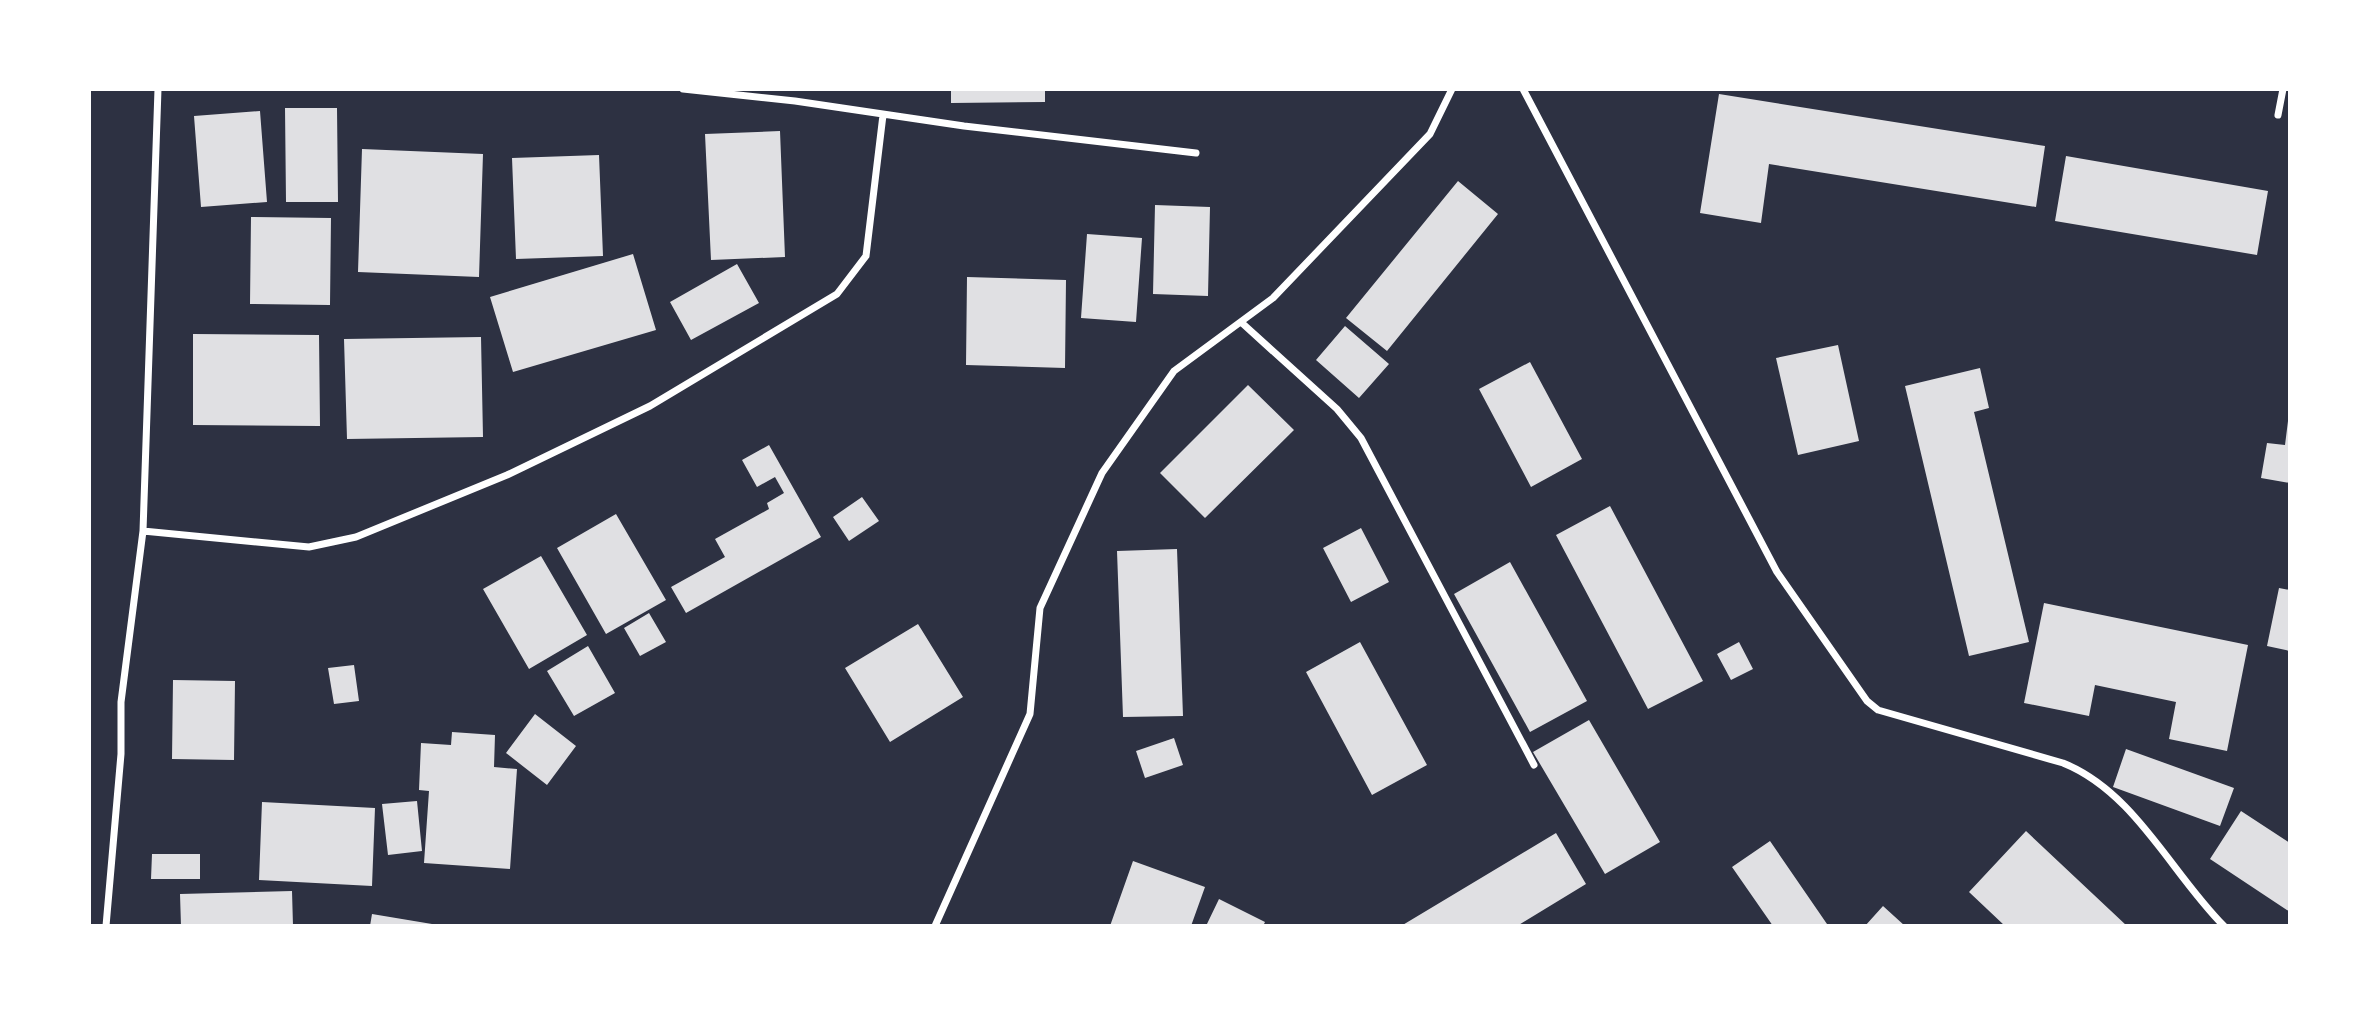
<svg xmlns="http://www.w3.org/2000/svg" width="2379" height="1015" viewBox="0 0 2379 1015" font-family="Overpass,sans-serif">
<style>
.building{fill:#e0e0e3}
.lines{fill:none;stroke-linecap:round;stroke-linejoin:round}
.minor{stroke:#fff;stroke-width:7}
</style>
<rect width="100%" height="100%" fill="#2d3142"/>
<path class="building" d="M951,89h94v13l-94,1z
M1719,94l326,52 -9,61 -267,-43 -8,59 -61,-10z
M285,108h52l1,94h-52z
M260,111l7,91 -66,5 -7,-91z
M780,131l5,126 -74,3 -6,-126z
M362,149l121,5 -4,123 -121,-5z
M599,155l4,101 -87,3 -4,-101z
M2066,156l202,35 -11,64 -202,-34z
M1458,181l40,33 -111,137 -41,-33z
M1155,205l55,2 -2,89 -55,-2z
M251,217l80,1 -1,87 -80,-1z
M1087,234l55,4 -6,84 -55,-4z
M633,254l23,76 -143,42 -23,-75z
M737,264l22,39 -68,37 -21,-38z
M967,277l99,3 -1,88 -99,-3z
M1345,326l44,38 -30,34 -43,-38z
M193,334l126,1 1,91 -127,-1z
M481,337l2,100 -136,2 -3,-100z
M1838,345l21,96 -61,14 -22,-97z
M1530,362l52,97 -51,28 -52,-98z
M1980,368l9,40 -15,4 55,230 -60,14 -64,-270z
M1248,385l46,45 -89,88 -45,-45z
M2288,421l2,62 -29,-5 6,-35 18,2z
M769,445l52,92 -135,76 -15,-26 54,-30 -10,-18 54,-30 -2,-6 17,-10 -9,-16 -18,10 -15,-27z
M862,497l17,24 -30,20 -16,-24z
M1610,506l93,175 -55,28 -92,-174z
M616,514l50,86 -60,34 -49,-86z
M1361,528l28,54 -38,20 -28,-54z
M1177,549l6,167 -60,1 -6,-166z
M541,556l46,79 -58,34 -46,-80z
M1510,562l77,139 -57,31 -76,-138z
M2279,588l11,2v61l-23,-5z
M2044,603l204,42 -21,106 -58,-12 7,-37 -81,-17 -6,31 -65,-13z
M649,613l17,29 -26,14 -16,-28z
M918,624l45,73 -73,45 -45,-74z
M1360,642l67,123 -55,30 -66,-123z
M1739,642l14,27 -22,11 -14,-26z
M588,646l27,47 -41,23 -27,-45z
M354,665l5,36 -25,3 -6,-36z
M173,680l62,1 -1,79 -62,-1z
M535,714l41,32 -29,39 -41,-32z
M1589,720l71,122 -55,32 -72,-122z
M452,732l43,3 -1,32 23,2 -7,100 -86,-6 5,-72 -10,-1 2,-47 30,2z
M1174,738l9,27 -38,13 -9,-27z
M2126,749l108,39 -14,38 -107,-39z
M417,801l5,50 -34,4 -6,-51z
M262,802l113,6 -3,78 -113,-6z
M2241,811l49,32v69l-80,-53z
M2026,831l101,95h-122l-36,-34z
M1556,833l30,51 -69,42h-116z
M1770,841l57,83 -2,2h-52l-41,-59z
M152,854h48v25h-49z
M1133,861l72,26 -14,39h-81z
M292,891l1,35h-112l-1,-32z
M1219,899l46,23 -2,4h-57z
M1883,906l22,20h-40z
M372,914l60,10v2h-62z"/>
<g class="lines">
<path class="minor" d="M683,89l112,12 169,25 232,27
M1523,89l254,483 90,129 11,9 185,53c72,29 108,110 161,163
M2278,115l5,-26
M1242,323l95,86 24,29 173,327
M143,531l166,16 47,-10 151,-62 143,-69 187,-112 29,-38 17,-141
M106,926l15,-172v-52l22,-171 15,-442
M935,926l95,-212 10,-106 62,-135 72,-102 99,-73 157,-164 22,-45"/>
</g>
<rect width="2379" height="1015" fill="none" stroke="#ffffff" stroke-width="182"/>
</svg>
